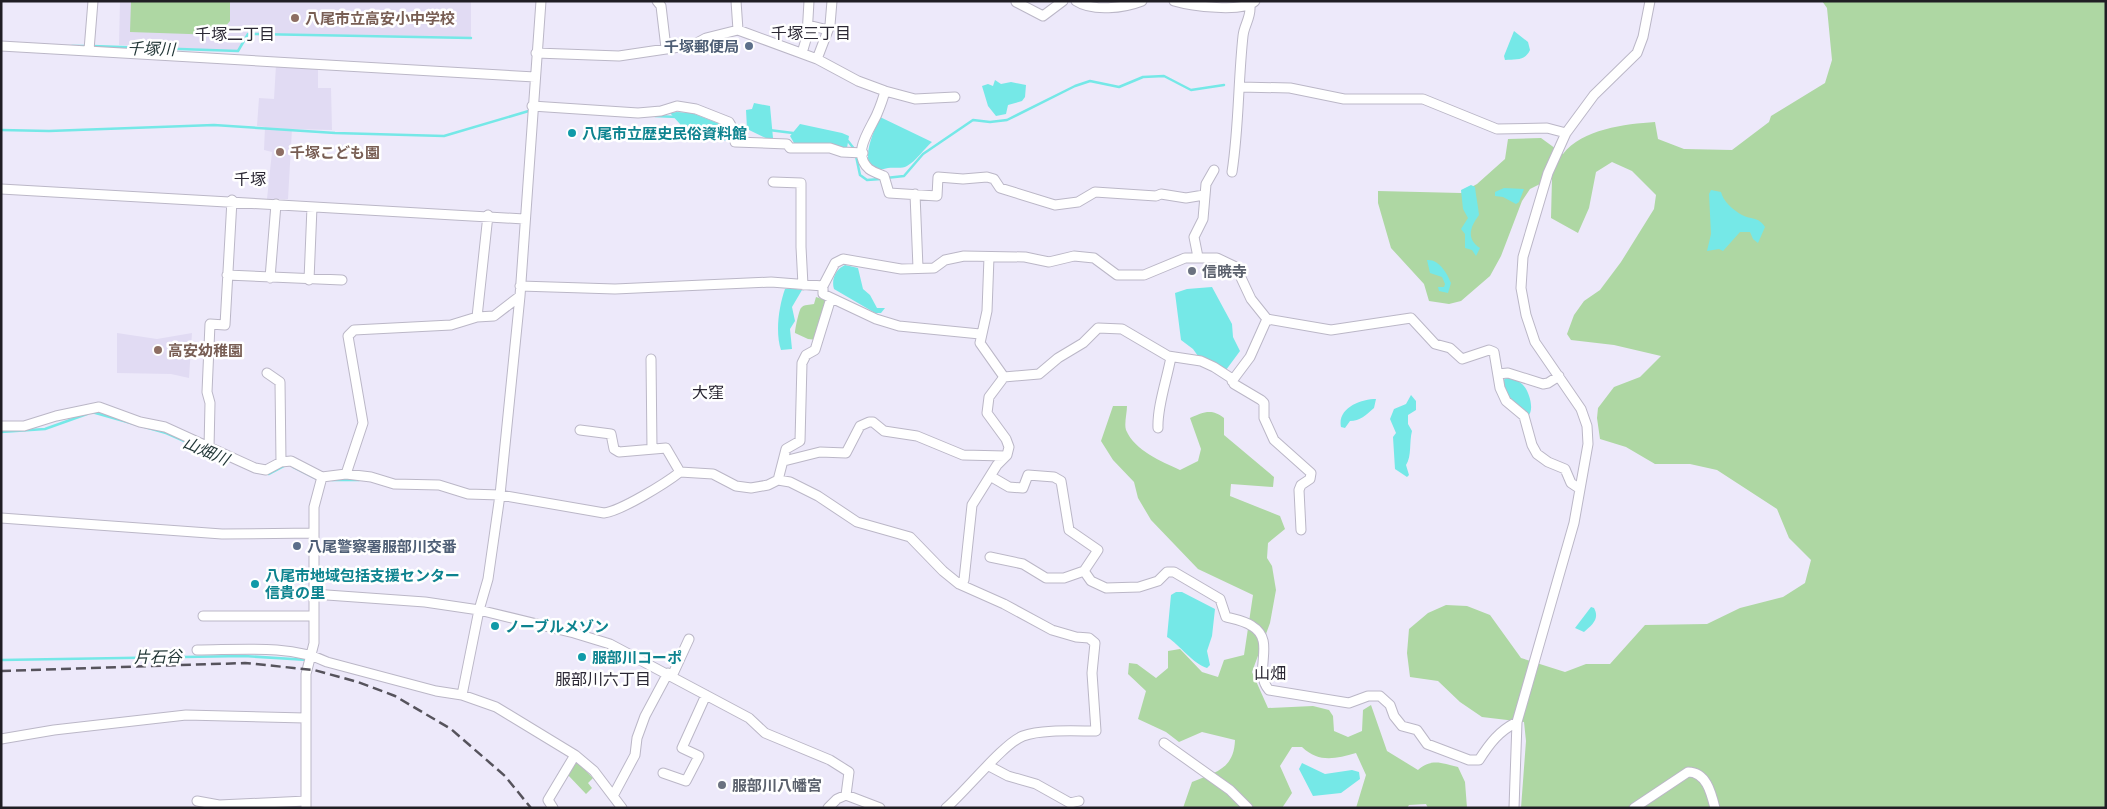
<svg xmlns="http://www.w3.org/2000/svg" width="2107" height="809" viewBox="0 0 2107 809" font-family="Helvetica,'Noto Sans JP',sans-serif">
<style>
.built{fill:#e1dbf3}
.green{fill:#aed7a3}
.water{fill:#75e8e7}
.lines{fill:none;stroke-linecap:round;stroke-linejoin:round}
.stream{stroke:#75e8e7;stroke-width:2.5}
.street-casing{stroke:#bbb7c7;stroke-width:11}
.street{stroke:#fff;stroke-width:9}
.rail{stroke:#56535c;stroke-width:2.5;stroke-dasharray:10 5;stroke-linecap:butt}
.education-dot{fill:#8d6e63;stroke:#fff;stroke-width:2}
.service-dot{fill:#5c6f8a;stroke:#fff;stroke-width:2}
.culture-dot{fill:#0f9aa8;stroke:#fff;stroke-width:2}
.worship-dot{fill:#6b7280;stroke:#fff;stroke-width:2}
.labels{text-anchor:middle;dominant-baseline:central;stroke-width:5;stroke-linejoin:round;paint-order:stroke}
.education-label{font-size:15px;font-weight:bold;fill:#785e54;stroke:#fff;text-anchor:start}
.service-label{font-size:15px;font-weight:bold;fill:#4e5e75;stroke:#fff;text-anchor:end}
.culture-label{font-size:15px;font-weight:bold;fill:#0d838f;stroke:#fff;text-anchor:start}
.worship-label{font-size:15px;font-weight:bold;fill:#5b616d;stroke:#fff;text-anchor:start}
.neighbourhood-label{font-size:16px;fill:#2b2834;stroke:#fff}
.water-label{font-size:16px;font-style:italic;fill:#1e3333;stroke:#fff}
</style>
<rect width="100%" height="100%" fill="#ede9fa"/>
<path class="built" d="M120,1h351v37l-223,-4 -10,17 -119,-6z
M276,65l42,2v21h13l1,42 -40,-1 -4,70h-21l5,-47 -8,-2 1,-23 -8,-1 2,-28 15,1z
M117,333l40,6 35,-6 -3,45 -18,-4 -54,-1z"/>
<path class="green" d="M131,1h99v20l-12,14 -88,-3z
M1822,1h284v807h-585l5,-67 -2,-19 -42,-5 -22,-15 -22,-21 -28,-4 -3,-24 2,-24 19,-16 18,-8 21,1 23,9 31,43 44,14 21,-8h24l35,-39 62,-1 33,-16 43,-11 22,-14 6,-23 -22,-22 -12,-29 -60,-39 -27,-6h-35l-29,-17 -26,-8 -3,-21 1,-10 16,-21 26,-10 21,-21 -47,-11 -43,-5 -4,-6 7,-19 10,-14 16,-11 21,-28 33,-53 2,-14 -24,-24 -20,-9 -16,10 -7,36 -11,25 -27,-15 1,-40 -22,11 -8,12 -21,55 -11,20 -29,25 -12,3 -20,-3 -5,-17 -33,-36 -13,-45v-12l83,2 16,-9 28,-25 3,-20 33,-1 22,16c19,-25 62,-30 92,-32l3,17 26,10 48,1 37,-28 2,-6 54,-33 7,-23 -5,-52z
M816,297l12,4 -11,39 -9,-1 -13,-6c0,-4 4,-23 6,-25 3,-4 9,-3 13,-4z
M1113,406h14c0,7 -3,18 -1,24 9,21 35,31 54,40l18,-9 3,-12 -11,-31c13,-6 22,-10 34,0v17l50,42 -1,10 -42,-3 -1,12 50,20 5,13 -17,14 -1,15 5,8 4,24 -6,33 -18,49 16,36 45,-2 16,4 4,6 1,15 14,6 14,-6 1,-21 8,-5 16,46 31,19c13,-12 24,-7 40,-3l7,15 2,26h-39l-2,-4 -17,1 -2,3h-51l10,-33 -10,-22c-21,6 -37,10 -54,-6h-10l-12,19 12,27 -10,15h-99l9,-26c24,-10 42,-13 43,-42l-33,-8 -23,10 -13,-10 -28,-13 8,-28 -18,-17 1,-11 8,1 19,14 12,-10v-17l12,-2 22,23 16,5 6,-17 20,-5 9,-60 -55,-26 -47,-49 -13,-22 -4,-16 -21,-22 -12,-19z
M578,763l15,15 -5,5 4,5 -6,6 -18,-19 5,-10z"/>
<path class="water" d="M1514,31l14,11 2,8c-5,11 -14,9 -25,10l-1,-4z
M995,80l6,4 10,-2 15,3 -1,12 -3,4 -14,4 -2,9 -10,2 -8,-10 -6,-20 6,-2 5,2z
M754,103l16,3 3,32 -3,2 -23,-11 -1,-19 6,-1z
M677,112l15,1 33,13 3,3 2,11 -14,1 -19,-4 -20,3 -2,-4 4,-3 1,-9 -10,-11z
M880,117l52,25c-8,7 -16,19 -25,24 -5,3 -13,1 -19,2 -35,9 -15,-36 -8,-51z
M800,124l42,9 7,3 -2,12 -14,-3 -39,-2 -4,-7z
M1471,185l4,2c1,10 3,18 4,28 -9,12 -13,24 1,33l-4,8 -4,-6 -7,-2v-14l-4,-5 7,-11 -5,-9 -2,-19z
M1504,188l20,1 -5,13 -3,2 -13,-7 -8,-1v-4z
M1711,190l10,2c2,9 12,18 21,23 9,5 16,1 23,12l-7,16 -5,-4 -3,-7h-10l-17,19 -4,-2 -12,2 4,-17 -2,-40z
M1427,260c12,-1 20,13 24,23l-3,10 -9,-2 -1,-4h6l1,-3 -3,-7 -12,-4z
M845,265l13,3 5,21 7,6 7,13h8l-4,5h-6l-41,-24c-3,-10 2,-20 11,-24z
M1212,287l20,37 1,13 7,14 -14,19 -28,-14 -5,-7 -12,-9 -6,-47 12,-4z
M789,288l13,2 -10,17 3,14 -5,8 2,20 -11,1c-6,-18 -2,-44 4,-61z
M1507,378c6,1 11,2 15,6 7,6 13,26 6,32l-15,-11 -12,-24z
M1411,395l5,6v9l-8,5v9l4,7c-3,11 0,25 -6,34l3,10 -2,2 -12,-8 -2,-32 3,-4 -6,-14 4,-10 12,-5z
M1376,399l-2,9c-8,7 -14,13 -24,13l-5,7 -4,-1c-4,-19 20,-28 35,-28z
M1176,592h6l33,17 -3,27 -5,15 3,14 -3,3c-14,-4 -27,-23 -40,-31l4,-42z
M1591,607l3,1c6,11 -2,17 -10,24l-9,-4z
M1302,763l23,11 27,-4 7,2 1,7 -19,14 -28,3 -14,-27z"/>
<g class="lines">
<path class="stream" d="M72,46h14
M92,46l146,5 10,-17 223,4
M655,116l22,1
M734,125l14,2
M1,130l48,1 165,-6 121,8 109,3 88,-26
M769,130l24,3
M848,141l7,9
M856,156l4,19 7,5 14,-1
M886,178l18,-2 19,-22 50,-34 17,2 17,-2 68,-34 15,-5 29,6 24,-10 21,-1 27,14 33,-5
M92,412l74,21 41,18
M1,432l44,-3 42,-15
M293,467l26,13
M256,472l13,2 17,-9
M332,480h27
M1,660l243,-4 64,4"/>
<defs>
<path id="street" d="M657,1l4,5 5,42
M736,1l2,29
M1076,1c17,11 48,7 66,0
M1174,1c17,5 69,12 81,0
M1016,2l27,14 20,-15
M808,25l20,5
M1,46l534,31
M89,50l4,-49
M536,53l83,3 74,-11 13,-7 32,-8 79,29 41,22 27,10 30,8 40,-2
M802,53l5,-17 2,-35
M817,59l13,-34 2,-24
M1240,87l50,1 54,11h79l74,30 50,-1 19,5
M885,91c-2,8 -5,16 -8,23 -7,16 -26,39 -8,55 4,3 10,5 15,7l5,17 48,3 1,-19 25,2 24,-2 7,2 6,9 55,17 23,-3 17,-10 61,4 5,-2 25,4 18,-3
M532,106l106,7 23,-2 16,-5 19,3 33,13 4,7 2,13 52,2 3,4h40l12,4 21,1
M1232,172c7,-45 6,-90 11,-136 1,-11 8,-18 7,-30
M773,182l28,1v64l2,38
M1,189l523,30
M915,194l3,74
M989,257l-2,54 -7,32 24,34
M1198,257l-4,-20 9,-18 3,-35 8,-14
M227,275l115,5
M270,278l6,-74
M309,280l3,-73
M520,286l95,3 156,-7 52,4
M477,317l11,-102
M980,334l-81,-8 -23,-7 -53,-25v-8l12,-23 8,-4 58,10 33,-1 11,-8 19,-4 61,1 24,5 25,-6 20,2 23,17h27l41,-17h32l19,9 15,32 16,20 64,11 80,-12 24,26 15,4 12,11 27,-9 5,2 6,36 6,13 18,15 8,29 5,9 11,8 17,7 6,14 9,6
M651,359l1,90
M267,373l13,9 1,80
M1498,374l10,-1 35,11 5,-1 11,-7
M1232,381l18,-24 17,-38
M1,426h23l32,-10 43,-9 41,15 25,5 90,41 11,2 15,-8 10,-1 31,16 24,-3 25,3 23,7 45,1 29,9 32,1 104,18c17,-2 62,-30 76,-41l33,2 23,12 15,2 17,-3 10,-5 12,2 28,14 39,26 53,15 33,34 16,13 45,20 48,26 24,7 13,1 6,5 -3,30 4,58c-20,0 -55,-2 -73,5 -19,7 -58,56 -77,72
M1158,428c-1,-21 9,-49 13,-71
M580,430l31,4 3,15 5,3 47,-4 14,24
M209,448l1,-45 -3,-11 3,-68 15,1 7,-125
M784,461l36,-9 26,1 14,-27 9,-4h4l11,9 33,5 46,19 42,1
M346,474l17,-51 -15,-87 6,-6 97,-5 26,-8 17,-1 26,-20
M990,476l19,11 14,1 5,-13 26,2 7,4 8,49 29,20 -14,21 7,10 15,7 33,-1 19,-6 9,-9h7l46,27 6,18c8,2 19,4 26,9 25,15 0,45 17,64l80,13 19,-7h12l10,9 4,11 8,10 15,4 10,14 42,16h10c11,-17 20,-29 38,-38
M778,480l8,-31 14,-8 2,-78 4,-8 9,-5 16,-52
M1,518l221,16 92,-1
M990,557l33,7 23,14h18l20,-7
M959,584l5,-4 8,-75 25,-40 10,-10 2,-8 -3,-8 -19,-26 2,-16 15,-20 35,-3 19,-16 25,-15 15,-15 24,1 46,27 33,5 13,6 17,11 3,6 27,16 3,3v15l10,22 37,33 -1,6 -9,6 -2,5 2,40
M313,594l112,8 54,8 95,23 36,11 139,74 16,15 65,27 19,12 -3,23
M203,616h110
M197,650c40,0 94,-6 130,12l109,29 26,4 34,12 79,48 19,16 28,37
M672,676l17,-37
M462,695l17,-85 9,-31 12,-84 20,-199 21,-295
M1,739l53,-9 132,-15 119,3
M1164,743l66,47 18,18
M989,766l19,10 28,8 34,19 9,-2
M663,773l23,8 13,-25 -17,-8 24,-53
M613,796l22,-41 2,-17 8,-22 23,-43
M197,801l22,4 87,-4
M306,808v-134l8,-31v-136l8,-30
M553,808l-5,-8 27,-45
M828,808l9,-9 9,-4 34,13
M1514,808l3,-86 57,-199 14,-79 -1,-18 -6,-17 -46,-67 -9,-27 -5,-27 2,-31 25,-84 18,-40 28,-38 43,-42 6,-16 7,-36
M1634,808l54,-36c18,0 23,20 27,36"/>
</defs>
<use href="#street" class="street-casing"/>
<use href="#street" class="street"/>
<path class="rail" d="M1,671l244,-8 69,7 44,12 37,14 56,33 54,47 26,32"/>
</g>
<g class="education-dot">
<circle cx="295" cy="18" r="5"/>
<circle cx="280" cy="152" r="5"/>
<circle cx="158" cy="350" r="5"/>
</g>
<g class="service-dot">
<circle cx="749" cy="46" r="5"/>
<circle cx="297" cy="546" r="5"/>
</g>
<g class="culture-dot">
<circle cx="572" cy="133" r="5"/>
<circle cx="255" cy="584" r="5"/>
<circle cx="495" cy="626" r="5"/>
<circle cx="582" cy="657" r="5"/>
</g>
<g class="worship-dot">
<circle cx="1192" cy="271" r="5"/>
<circle cx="722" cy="785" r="5"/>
</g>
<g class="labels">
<g class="education-label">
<text x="305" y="18">八尾市立高安小中学校</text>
<text x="290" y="152">千塚こども園</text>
<text x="168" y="350">高安幼稚園</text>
</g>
<g class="service-label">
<text x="739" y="46">千塚郵便局</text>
<text x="307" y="546" text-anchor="start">八尾警察署服部川交番</text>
</g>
<g class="culture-label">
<text x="582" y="133">八尾市立歴史民俗資料館</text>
<text x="265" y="575">八尾市地域包括支援センター<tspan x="265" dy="17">信貴の里</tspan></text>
<text x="505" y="626">ノーブルメゾン</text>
<text x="592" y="657">服部川コーポ</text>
</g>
<g class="worship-label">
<text x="1202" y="271">信暁寺</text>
<text x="732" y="785">服部川八幡宮</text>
</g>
<g class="neighbourhood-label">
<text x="811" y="33">千塚三丁目</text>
<text x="235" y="34">千塚二丁目</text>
<text x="250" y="179">千塚</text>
<text x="708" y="392">大窪</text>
<text x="1270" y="673">山畑</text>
<text x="603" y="679">服部川六丁目</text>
</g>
<g class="water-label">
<text transform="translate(151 49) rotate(1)">千塚川</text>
<text transform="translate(206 451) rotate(23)">山畑川</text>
<text transform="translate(158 657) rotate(-1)">片石谷</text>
</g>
</g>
<rect width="2107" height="809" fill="none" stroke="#201e24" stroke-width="5"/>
</svg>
